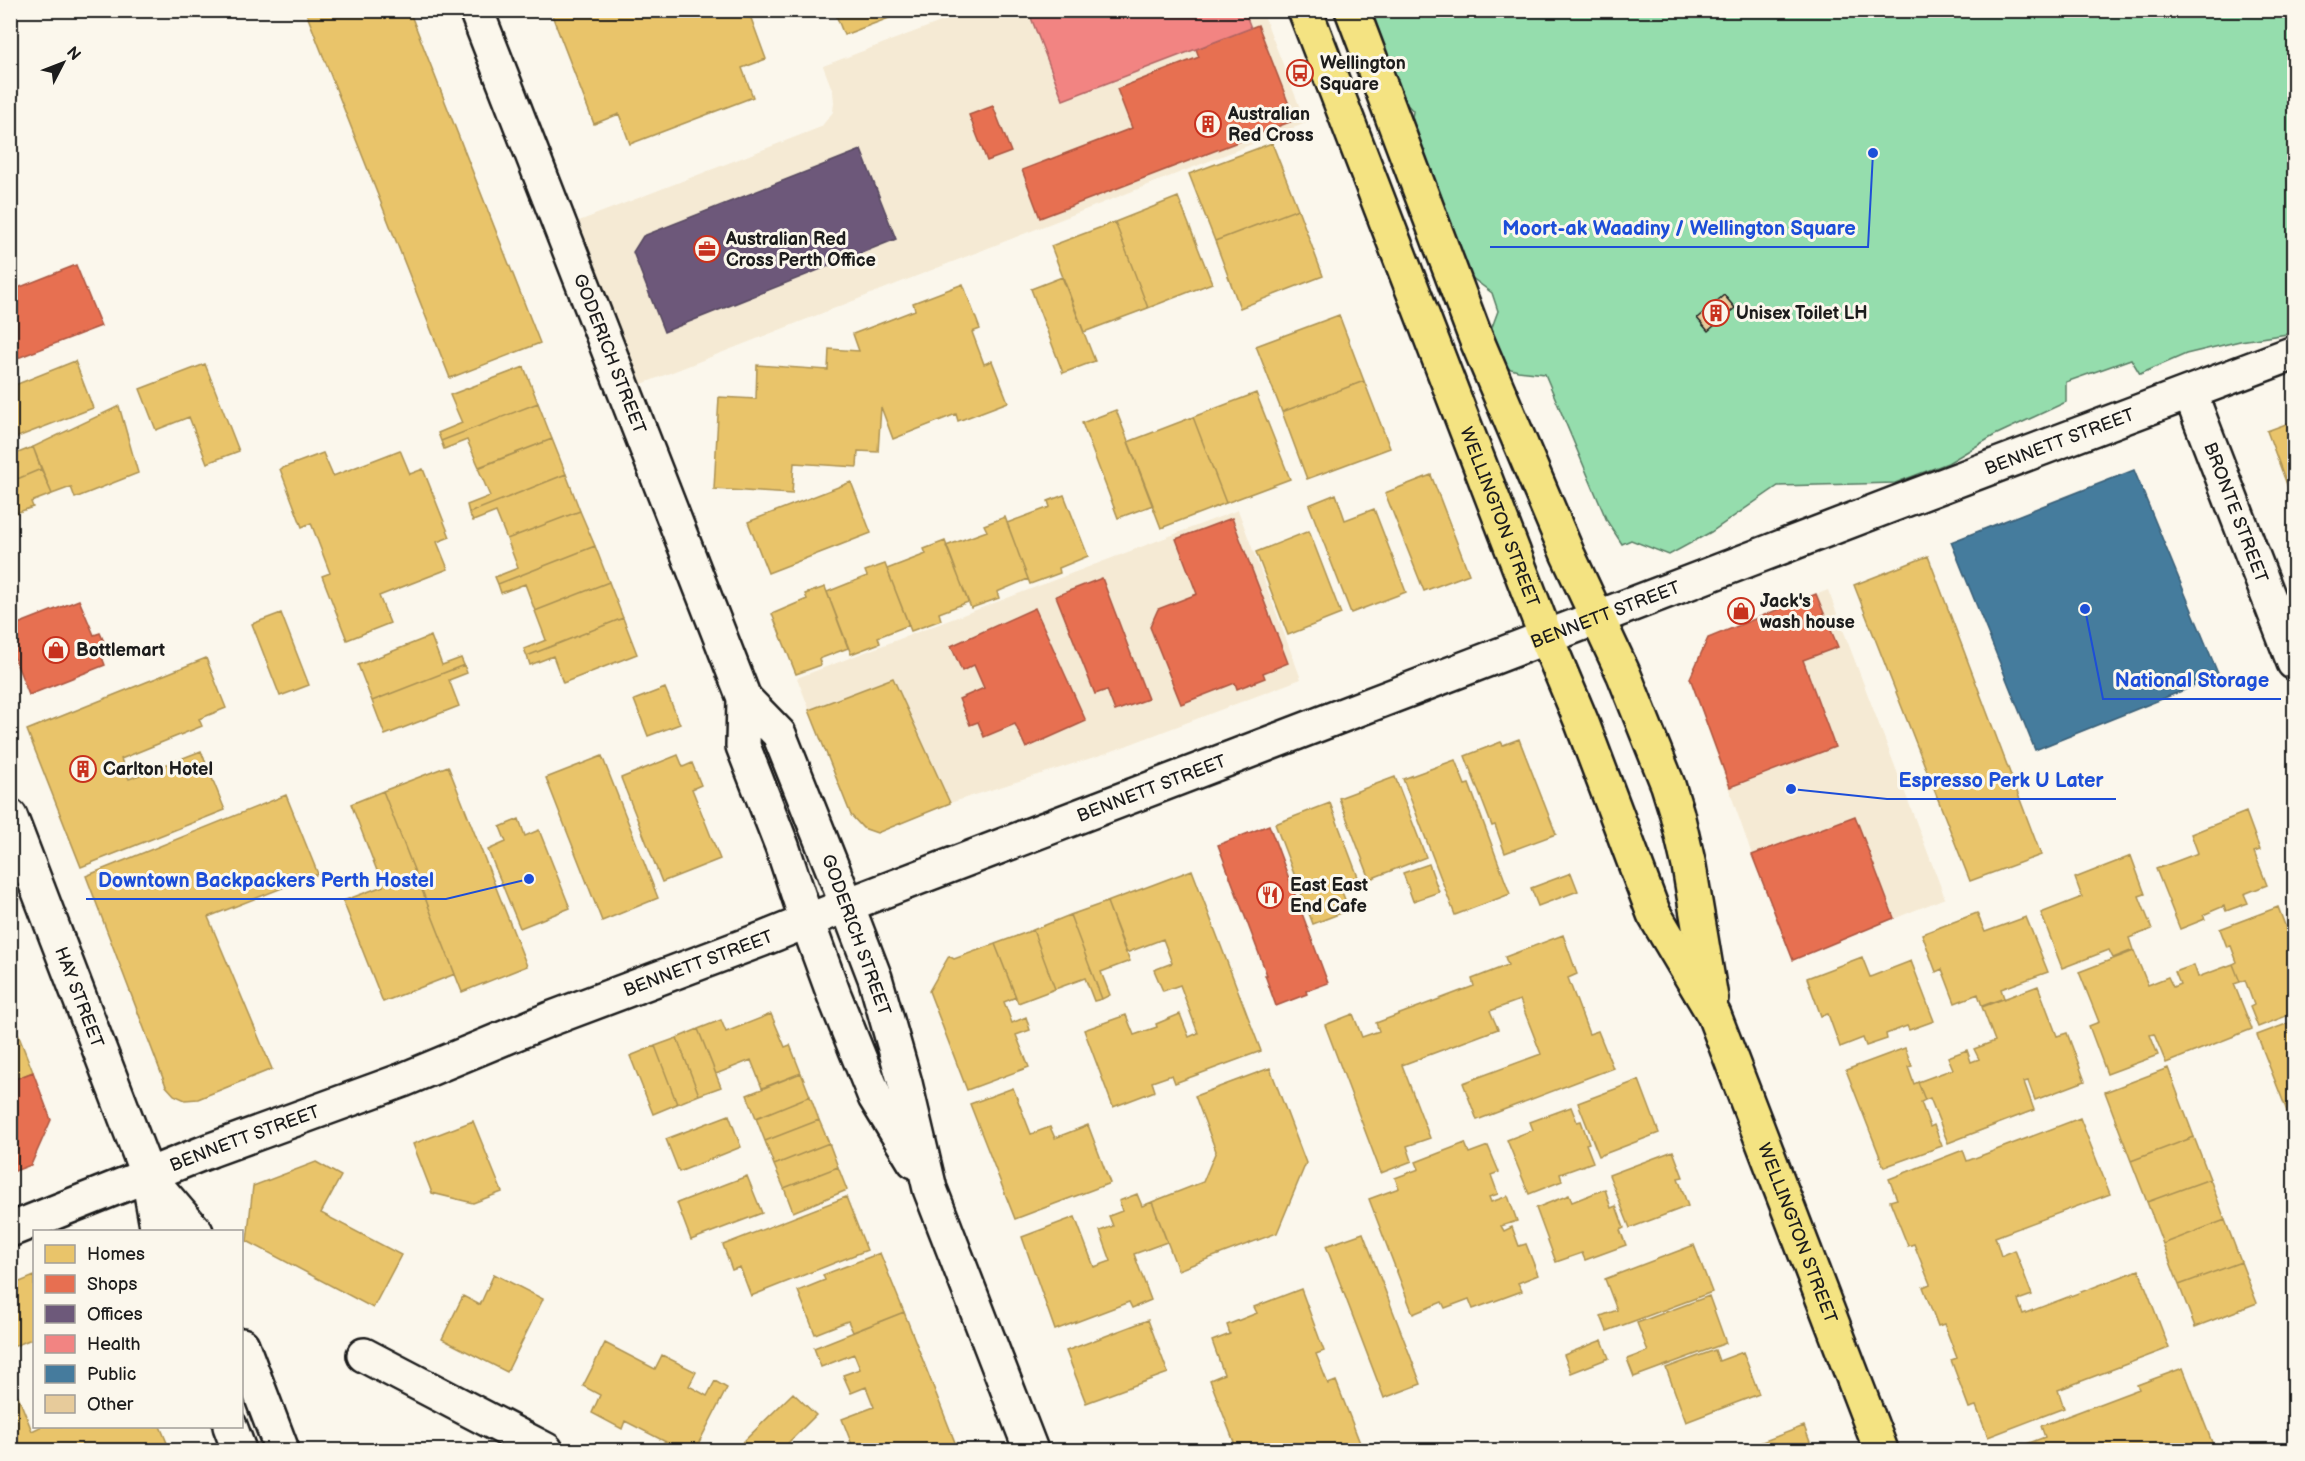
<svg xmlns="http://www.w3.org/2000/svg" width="2305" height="1461" viewBox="0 0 2305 1461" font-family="'Balsamiq Sans',sans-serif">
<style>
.built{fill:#f5ead4}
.green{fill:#95ddad;stroke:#587c64;stroke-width:1.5}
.homes{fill:#e9c46a;stroke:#ac9253;stroke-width:1.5}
.shops{fill:#e76f51;stroke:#aa5641;stroke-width:1.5}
.offices{fill:#6d597a;stroke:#55475e;stroke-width:1.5}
.health{fill:#f28482;stroke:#b26563;stroke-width:1.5}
.public{fill:#457b9d;stroke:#395e76;stroke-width:1.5}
.building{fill:#e7cb9b;stroke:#1c1c1c;stroke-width:1.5}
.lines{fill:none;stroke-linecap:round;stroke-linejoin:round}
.minor-casing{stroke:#1c1c1c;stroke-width:38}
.tertiary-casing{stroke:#1c1c1c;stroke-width:38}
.secondary-casing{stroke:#1c1c1c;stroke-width:38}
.primary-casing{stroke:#1c1c1c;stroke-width:38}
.minor{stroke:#fbf7ec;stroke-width:33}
.tertiary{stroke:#fbf7ec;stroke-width:33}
.secondary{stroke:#fbf7ec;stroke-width:33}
.primary{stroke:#f4e382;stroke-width:33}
.labels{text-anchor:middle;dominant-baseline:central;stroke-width:6;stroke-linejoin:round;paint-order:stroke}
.poi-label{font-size:18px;font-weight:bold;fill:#1c1c1c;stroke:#fbf7ec;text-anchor:start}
.street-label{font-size:18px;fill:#1c1c1c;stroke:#fbf7ec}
.leader{fill:none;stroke:#1d4ed8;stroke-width:2}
.callout-dot{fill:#1d4ed8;stroke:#fbf7ec;stroke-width:2}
.callout-label{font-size:20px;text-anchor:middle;font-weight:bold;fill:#1d4ed8;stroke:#fbf7ec;stroke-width:6;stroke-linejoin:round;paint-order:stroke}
</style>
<rect width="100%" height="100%" fill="#fbf7ec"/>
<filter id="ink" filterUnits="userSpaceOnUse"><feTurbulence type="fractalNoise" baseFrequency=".0167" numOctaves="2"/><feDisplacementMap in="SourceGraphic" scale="12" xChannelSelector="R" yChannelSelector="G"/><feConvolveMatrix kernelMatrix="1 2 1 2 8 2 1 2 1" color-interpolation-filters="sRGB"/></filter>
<g filter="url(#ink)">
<path class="built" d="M970,11h292l44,112 -682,268 -63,-163 260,-101 12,-15 1,-10 -1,-10 -10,-26z
M1238,510l63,169 -194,74 -157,50 -73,30 -14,-5 -12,-13 -54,-137z
M1828,590l117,308 -152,62 -41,-105 -62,-177 18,-40z"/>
<path class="green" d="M1391,10l903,1v322l-54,8 -54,13 -46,20 -9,-15 -65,23v20l-71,33 -47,28 -53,20 -117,3 -67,46 -42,23 -38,-15 -9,4 -15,-23 -62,-147 -27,-3 -28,-8 -2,-25 10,-27 -6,-18 -29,-22 -55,-125 5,-35 -30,-33 -11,-59 20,-6z"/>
<path class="homes" d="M305,10h104l131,333 -90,35z
M550,10h198l18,49 -24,9 11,29 -123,47 -11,-30 -25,10z
M834,10h76l-66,25z
M1272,143l26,66 -83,32 -26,-67z
M1178,197l34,86 -64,25 -33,-86z
M1298,209l25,67 -83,32 -25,-67z
M1115,222l33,86 -64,24 -33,-86z
M1062,277l33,84 -32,12 -32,-84z
M963,284l17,45 -8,3 12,32 8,-3 16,41 -50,19 -2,-7 -63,25 -12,-32 -3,45 -20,-1 -1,16 -63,-4 -2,31 -78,-5 5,-92 37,2 1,-34 71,5 1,-21 30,2 -6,-17 62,-24 -2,-7z
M1339,315l25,66 -82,31 -26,-66z
M75,361l18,47 -83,32v-53z
M205,364l34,87 -32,12 -18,-46 -33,13 -16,-41z
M524,367l14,36 -97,38 -3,-8 24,-10 -12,-28z
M1364,381l26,67 -83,31 -25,-67z
M1256,393l34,86 -64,24 -33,-86z
M538,403l14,36 -73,28 -12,-27 -23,9 -3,-8z
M119,406l19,67 -63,25 -4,-11 -19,7 -19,-47z
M1116,410l37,95 -35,13 -36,-95z
M1193,417l33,86 -65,25 -33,-86z
M2294,421v67l-5,2 -22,-59z
M552,439l14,35 -97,39 -2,-8 23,-9 -12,-28z
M33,447l8,22 -31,13v-32l3,5z
M400,450l10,24 13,-5 27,68 -13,5 11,27 -69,27 11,27 -43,17 -25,-64 8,-3 -19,-50 -9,4 -22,-58 43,-16 10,23z
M41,469l11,25 -21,8 2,5 -23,8v-33z
M566,474l14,37 -73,28 -11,-27 -23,9 -4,-8z
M1431,475l38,99 -45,17 -39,-98z
M851,482l20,51 -103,40 -20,-51z
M1336,494l9,26 29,-11 32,83 -55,21 -42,-108z
M1064,495l24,61 -29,12 1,5 -30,11 -23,-61 43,-16 -2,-6z
M580,511l15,35 -97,38 -3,-7 23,-9 -11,-29z
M1005,517l23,62 -31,13 2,6 -28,10 -25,-62 41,-15 -3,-6z
M1309,531l32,83 -53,21 -32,-83z
M945,541l23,61 -29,11 2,7 -30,11 -24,-62 39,-15 -2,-5z
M595,546l14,36 -74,29 -10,-27 -24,9 -3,-9z
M1928,556l113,299 -71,26 -116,-296z
M885,564l24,61 -31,12 2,6 -29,11 -24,-62 40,-16 -2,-5z
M609,582l14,36 -96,38 -3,-7 22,-9 -11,-29z
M825,587l23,61 -29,11 2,6 -25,9 -24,-60 35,-15 -2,-5z
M281,613l28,72 -29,11 -28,-72z
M623,618l14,36 -74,29 -10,-27 -23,9 -3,-9z
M431,636l11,29 19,-7 3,7 -92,36 -14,-36z
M206,658l20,50 -27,11 3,7 -81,33 8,20 72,-28 24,59 -144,57 -54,-137z
M464,665l3,8 -18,7 10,26 -74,29 -13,-34z
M893,678l57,125 -73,30 -14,-5 -12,-13 -42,-105z
M665,688l15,36 -32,12 -14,-36z
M1519,739l37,95 -51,19 -10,-28 -3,1 -27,-70 36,-14 2,3z
M678,755l5,12 9,-4 9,22 -9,4 28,70 -58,23 -41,-104z
M602,756l56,142 -56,23 -56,-143z
M1455,760l10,25 4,-1 41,110 -55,21 -52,-136z
M448,766l79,200 -65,26 -79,-201z
M1395,777l31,80 -56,22 -31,-81z
M383,791l72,183 -72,28 -40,-101 40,-15 -32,-82z
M286,795l32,79 -110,43 64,152 -74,30 -13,1 -11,-5 -8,-9 -80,-210z
M1330,803l28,74 -19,7 10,26 -36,14 -38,-100z
M2246,812l14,38 -6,2 13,33 -23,9 4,9 -22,8 -2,-5 -21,9 2,4 -25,10 -24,-60 42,-16 -7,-19z
M519,819l6,17 14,-6 31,78 -50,20 -32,-78 18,-8 -6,-15z
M2131,856l14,38 -6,2 13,33 -23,9 4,12 -20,8 -4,-8 -47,18 -21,-55 41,-16 -7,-19z
M1429,864l10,28 -26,9 -10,-28z
M1192,870l69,181 -86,32 -3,-8 -20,7 3,9 -42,16 -29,-77 42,-15 8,20 23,-8 -1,-3 24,-10 9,23 9,-4 -18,-48 -17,6 -9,-21 18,-7 -9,-24 -37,14 -19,-51z
M1571,873l7,18 -40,15 -7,-18z
M1107,902l23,59 -29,11 9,23 -8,4 -32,-84z
M2278,907l16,42v64l-36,14 -8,-20 4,-2 -9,-25 -5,2 -7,-18 4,-2 -6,-16 -4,1 -7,-18z
M1977,913l8,19 41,-15 22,55 -47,17 3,9 -22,8 -4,-12 -23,9 -13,-34 -6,3 -14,-38z
M1070,915l32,84 -8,2 -9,-23 -30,11 -22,-59z
M1033,930l22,59 -37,14 -23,-59z
M1563,935l14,39 -9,4 21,56 9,-3 15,37 -136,52 -14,-37 78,-29 -21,-54 -30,11 8,18 -96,36 28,73 -23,8 5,15 -31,12 -56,-148 28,-11 9,23 17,-6 -3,-8 98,-37 -2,-7 36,-14 -3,-8z
M995,944l21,53 -12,5 8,21 14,-6 4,13 -14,5 13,32 -62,23 -38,-99 20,-35 5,3z
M2134,951l14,34 20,-8 5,10 7,-3 -5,-12 19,-7 4,12 35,-13 7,18 -6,2 18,45 -86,34 -12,-29 -4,1 8,20 -51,19 -18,-48 10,-4 -20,-50z
M1862,957l8,20 41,-16 23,60 -25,9 -2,-4 -21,8 1,5 -21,7 -3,-8 -23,9 -12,-33 -7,2 -14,-38z
M2038,986l19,50 10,-3 18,48 -50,19 -7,-19 -4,1 10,28 -86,33 -18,-45 -5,2 -7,-18 35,-13 -5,-12 19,-7 4,12 8,-3 -5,-10 21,-8 -13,-34z
M10,1014l23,58 -23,9z
M771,1014l14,33 5,-2 11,28 -39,15 -11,-28 -35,14 -18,-45 23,-9 5,12z
M2294,1021v81l-9,4 -28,-71z
M698,1029l23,58 -22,8 -22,-57z
M677,1038l22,57 -22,9 -22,-58z
M655,1046l22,58 -24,10 -23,-58z
M1905,1048l7,18 -4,1 6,17 4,-2 7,18 -4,2 9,25 4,-2 8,21 -58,21 -38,-97z
M1270,1068l36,95 -29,70 -99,37 -26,-68 51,-20 13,-31 -21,-55z
M2168,1068l26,69 -63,24 -26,-69z
M801,1073l9,23 -54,22 -9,-23z
M1639,1080l20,53 -60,23 -21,-53z
M1013,1088l18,46 19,-7 5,11 33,-13 22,58 -95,36 -45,-115z
M810,1096l9,24 -54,21 -9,-23z
M2294,1102v30l-9,-26z
M1571,1107l6,15 4,-1 8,22 -3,1 7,18 -33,12 2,7 -33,13 -22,-54 26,-10 -3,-8z
M729,1115l12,32 -62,25 -13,-33z
M2080,1118l30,76 -115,43 6,19 14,-6 17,45 -14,5 5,14 116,-44 30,78 -111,42 6,18 -76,29 -12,-31 -7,2 -18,-48 6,-2 -13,-34 -6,2 -15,-39 7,-3 -16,-40 -6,2 -18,-45 7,-2 -8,-20 74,-29 4,11z
M819,1120l10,23 -55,22 -9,-24z
M473,1121l29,71 -29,11 -41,-10 -19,-49z
M2194,1137l16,42 -63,23 -16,-41z
M829,1143l9,24 -54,21 -10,-23z
M1465,1143l4,10 19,-7 11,26 -8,3 7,19 -9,3 2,5 17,-6 9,25 -16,5 3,5 8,-4 7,19 7,-2 12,31 -20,8 4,8 -49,18 -4,-10 -24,9 -3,-6 -29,12 -44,-115 30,-11 -4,-10 24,-9 -3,-7z
M1673,1151l10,26 -5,1 10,28 -58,22 -21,-53z
M316,1162l25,14 -20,37 80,42 -28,53 -126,-67 6,-55z
M838,1167l9,23 -54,22 -9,-24z
M747,1176l15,37 -71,27 -14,-37z
M2210,1179l15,41 -62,24 -16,-42z
M1605,1189l6,19 5,-2 8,22 -4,2 6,15 -41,15 -3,-7 -26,9 -20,-54 33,-13 3,7z
M1137,1194l5,12 10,-4 15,40 -33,12 17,46 -19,8 -3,-6 -74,28 -33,-93 53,-20 19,50 17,-6 -11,-30 13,-5 -4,-10 13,-5 -3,-10z
M846,1197l21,53 -116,46 -11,-29 -8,3 -9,-25z
M2225,1220l16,42 -62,23 -16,-41z
M1363,1233l58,151 -37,14 -58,-152z
M1694,1245l18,47 -105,39 -6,-15 16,-6 -12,-31z
M880,1253l24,59 -51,20 -5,-11 -33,13 -17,-43 27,-11 -2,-5z
M2241,1262l16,41 -62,24 -16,-42z
M494,1274l49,25 -36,73 -65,-33 21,-43 17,9z
M34,1276v62l-24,10v-62z
M1301,1289l23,62 -8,3 12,30 8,-3 24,62 -20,7h-31l-2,-4 -12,4h-58l-27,-70 14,-6 -12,-33 18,-7 -3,-9 30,-12 -3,-6z
M1709,1296l17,47 -92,34 -7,-18 21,-8 -11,-28z
M904,1312l54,138h-83l-2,-4 -19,4 -12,-31 32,-12 -8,-20 -15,6 -8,-18 17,-6 -6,-15 -33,13 -7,-19z
M1148,1320l20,53 -82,30 -20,-52z
M1602,1340l7,18 -38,15 -7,-18z
M605,1343l50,26 7,-14 34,17 -7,14 18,10 8,-15 12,7 -32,62h-29l4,-6 -45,-23 -3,8 -30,-16 8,-18 -17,-9z
M1715,1350l4,11 24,-9 16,42 -73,28 -20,-54z
M2183,1368l32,82h-205l35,-13 -4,-11 98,-37 -2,-4z
M10,1376l22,55 10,-5h118l10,24h-160z
M793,1393l23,22 -32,32 7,3h-56z
M1804,1426l9,24h-72z"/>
<path class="shops" d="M1258,25l37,95 -255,98 -18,-48 110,-42 -15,-39 82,-32 -3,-8z
M993,106l18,46 -24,9 -18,-46z
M76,265l25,61 -91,35v-70z
M1232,518l56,145 -25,10 2,5 -28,11 -2,-6 -54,21 -31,-77 8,-18 39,-15 -21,-55z
M1102,578l46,121 -33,12 -8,-21 -12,4 -39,-98z
M1816,594l22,53 -35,13 32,87 -105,40 -40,-109 18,-40z
M79,600l15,35 6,-2 6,13 -7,3 6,16 -76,30 -19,-48v-20z
M1035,608l51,113 -60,27 -11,-24 -31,13 -6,-15 -8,3 -11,-26 25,-11 -10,-23 -12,6 -11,-25z
M1855,816l39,102 -101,42 -41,-105z
M1269,825l59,158 -22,8 1,3 -31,12 -11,-31h2l-49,-130z
M33,1072l18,48 -20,45 -21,8v-92z"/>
<path class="offices" d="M861,150l35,89 -232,93 -31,-80 10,-16z"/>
<path class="health" d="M1028,10h216l7,18 -188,72z"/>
<path class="public" d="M2134,470l85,206 -184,74 -84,-208z"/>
<path class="building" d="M1724,295l11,13 -27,23 -11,-13z"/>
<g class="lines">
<defs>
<g id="minor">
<path id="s1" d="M2190,393l104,270"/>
<path d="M847,905l28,73 30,105 25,106 101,261"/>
<path d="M807,921l27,74 41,102 39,64"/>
<path d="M364,1355l182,95"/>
</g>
<g id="tertiary">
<path id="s2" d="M476,10l268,688 -1,48 39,100 25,75"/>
<path d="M744,698l35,36 68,171"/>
</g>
<g id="secondary">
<path id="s3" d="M10,816l138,360 10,56"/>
<path d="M148,1176l48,56"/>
<path id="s4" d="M10,1230l201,-80 192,-70 147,-61 213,-80 84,-34 1068,-409 379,-143"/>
<path d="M242,1345l40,105"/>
<path d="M230,1426l9,24"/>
</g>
<g id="primary">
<path id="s5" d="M1305,10l241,627 36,86 72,191 60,101 167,435"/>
<path d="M1352,10l123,326 93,219 56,120 44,110 9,29 12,52 22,132"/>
</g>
</defs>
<use href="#minor" class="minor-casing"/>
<use href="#tertiary" class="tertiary-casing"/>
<use href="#secondary" class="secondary-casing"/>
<use href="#primary" class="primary-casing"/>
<use href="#minor" class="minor"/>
<use href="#tertiary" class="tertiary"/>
<use href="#secondary" class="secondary"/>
<use href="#primary" class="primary"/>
</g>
</g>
<defs>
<symbol id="bus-ring" viewBox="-11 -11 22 22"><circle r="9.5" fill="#fbf7ec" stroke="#c8321e" stroke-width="1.5"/><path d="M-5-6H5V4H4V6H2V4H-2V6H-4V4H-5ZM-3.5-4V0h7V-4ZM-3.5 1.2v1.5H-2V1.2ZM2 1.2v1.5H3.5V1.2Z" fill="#c8321e"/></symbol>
<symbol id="building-ring" viewBox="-11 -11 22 22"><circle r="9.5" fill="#fbf7ec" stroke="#c8321e" stroke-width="1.5"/><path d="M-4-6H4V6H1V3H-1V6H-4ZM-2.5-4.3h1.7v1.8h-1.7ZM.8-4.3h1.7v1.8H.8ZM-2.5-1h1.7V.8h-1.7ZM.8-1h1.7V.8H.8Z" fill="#c8321e"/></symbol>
<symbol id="office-ring" viewBox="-11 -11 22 22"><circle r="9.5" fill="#fbf7ec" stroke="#c8321e" stroke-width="1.5"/><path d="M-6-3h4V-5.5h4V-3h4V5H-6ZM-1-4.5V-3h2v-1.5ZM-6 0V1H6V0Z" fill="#c8321e"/></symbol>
<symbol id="shop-ring" viewBox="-11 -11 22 22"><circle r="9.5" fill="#fbf7ec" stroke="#c8321e" stroke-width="1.5"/><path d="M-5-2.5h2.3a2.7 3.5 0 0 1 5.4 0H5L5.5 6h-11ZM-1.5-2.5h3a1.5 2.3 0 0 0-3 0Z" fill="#c8321e"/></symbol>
<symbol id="restaurant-ring" viewBox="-11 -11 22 22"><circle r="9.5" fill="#fbf7ec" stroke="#c8321e" stroke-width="1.5"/><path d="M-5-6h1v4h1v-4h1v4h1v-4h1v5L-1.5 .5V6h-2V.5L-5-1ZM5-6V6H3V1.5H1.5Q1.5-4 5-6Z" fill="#c8321e"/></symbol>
</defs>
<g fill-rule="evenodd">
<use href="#bus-ring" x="1285" y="58" width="30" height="30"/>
<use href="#building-ring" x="1193" y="109" width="30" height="30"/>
<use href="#office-ring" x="692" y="234" width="30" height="30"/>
<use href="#building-ring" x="1701" y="298" width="30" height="30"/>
<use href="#shop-ring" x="1726" y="596" width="30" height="30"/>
<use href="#shop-ring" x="41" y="635" width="30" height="30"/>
<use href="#building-ring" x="68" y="754" width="30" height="30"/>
<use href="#restaurant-ring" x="1255" y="880" width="30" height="30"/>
</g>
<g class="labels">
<g class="poi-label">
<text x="1320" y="63">Wellington<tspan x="1320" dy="21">Square</tspan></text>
<text x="1228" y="114">Australian<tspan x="1228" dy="21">Red Cross</tspan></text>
<text x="726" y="239">Australian Red<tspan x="726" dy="21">Cross Perth Office</tspan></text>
<text x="1736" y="313">Unisex Toilet LH</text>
<text x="1760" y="601">Jack's<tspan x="1760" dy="21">wash house</tspan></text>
<text x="76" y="650">Bottlemart</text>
<text x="103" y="769">Carlton Hotel</text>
<text x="1290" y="885">East East<tspan x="1290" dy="21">End Cafe</tspan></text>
</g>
<g class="street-label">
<text stroke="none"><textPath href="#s2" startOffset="369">GODERICH STREET</textPath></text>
<text stroke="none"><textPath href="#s4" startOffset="2196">BENNETT STREET</textPath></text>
<text stroke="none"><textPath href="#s1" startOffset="128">BRONTE STREET</textPath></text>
<text stroke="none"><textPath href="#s5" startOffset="543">WELLINGTON STREET</textPath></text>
<text stroke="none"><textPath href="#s4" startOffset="1710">BENNETT STREET</textPath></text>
<text stroke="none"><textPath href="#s4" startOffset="1224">BENNETT STREET</textPath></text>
<text transform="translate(856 935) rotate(70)">GODERICH STREET</text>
<text stroke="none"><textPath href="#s4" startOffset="738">BENNETT STREET</textPath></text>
<text stroke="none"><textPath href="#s3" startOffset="194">HAY STREET</textPath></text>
<text stroke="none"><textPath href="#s4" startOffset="252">BENNETT STREET</textPath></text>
<text stroke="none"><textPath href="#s5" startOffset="1320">WELLINGTON STREET</textPath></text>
</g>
</g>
<path class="leader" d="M1873 153L1868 247H1490M2085 609L2103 699H2281M1791 789L1887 799H2116M529 879L446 899H86"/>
<g class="callout-dot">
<circle cx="1873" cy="153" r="6"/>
<circle cx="2085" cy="609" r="6"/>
<circle cx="1791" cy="789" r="6"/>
<circle cx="529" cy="879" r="6"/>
</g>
<g class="callout-label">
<text x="1679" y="235">Moort-ak Waadiny / Wellington Square</text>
<text x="2192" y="687">National Storage</text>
<text x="2001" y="787">Espresso Perk U Later</text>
<text x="266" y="887">Downtown Backpackers Perth Hostel</text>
</g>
<rect width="2305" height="1461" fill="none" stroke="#fbf7ec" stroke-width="36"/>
<rect x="18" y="18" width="2269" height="1425" fill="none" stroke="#1c1c1c" stroke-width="2" filter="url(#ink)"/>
<rect x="33" y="1230" width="210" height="198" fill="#fbf7ec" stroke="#a29f99" stroke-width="1.5"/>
<rect x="45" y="1245" width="30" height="18" fill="#e9c46a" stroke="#a29f99" stroke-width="1.5"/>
<text x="87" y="1260" font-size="18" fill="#1c1c1c">Homes</text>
<rect x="45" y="1275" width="30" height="18" fill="#e76f51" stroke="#a29f99" stroke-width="1.5"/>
<text x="87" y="1290" font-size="18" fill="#1c1c1c">Shops</text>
<rect x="45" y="1305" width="30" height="18" fill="#6d597a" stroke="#a29f99" stroke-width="1.5"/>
<text x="87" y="1320" font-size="18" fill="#1c1c1c">Offices</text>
<rect x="45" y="1335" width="30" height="18" fill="#f28482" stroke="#a29f99" stroke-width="1.5"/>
<text x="87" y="1350" font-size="18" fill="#1c1c1c">Health</text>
<rect x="45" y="1365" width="30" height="18" fill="#457b9d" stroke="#a29f99" stroke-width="1.5"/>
<text x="87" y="1380" font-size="18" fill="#1c1c1c">Public</text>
<rect x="45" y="1395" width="30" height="18" fill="#e7cb9b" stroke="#a29f99" stroke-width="1.5"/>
<text x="87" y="1410" font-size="18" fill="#1c1c1c">Other</text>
<g transform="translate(63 63) rotate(48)" stroke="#fbf7ec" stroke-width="4.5" paint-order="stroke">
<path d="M0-4.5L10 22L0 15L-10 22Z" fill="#1c1c1c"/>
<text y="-9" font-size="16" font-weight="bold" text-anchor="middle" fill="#1c1c1c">N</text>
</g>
</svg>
